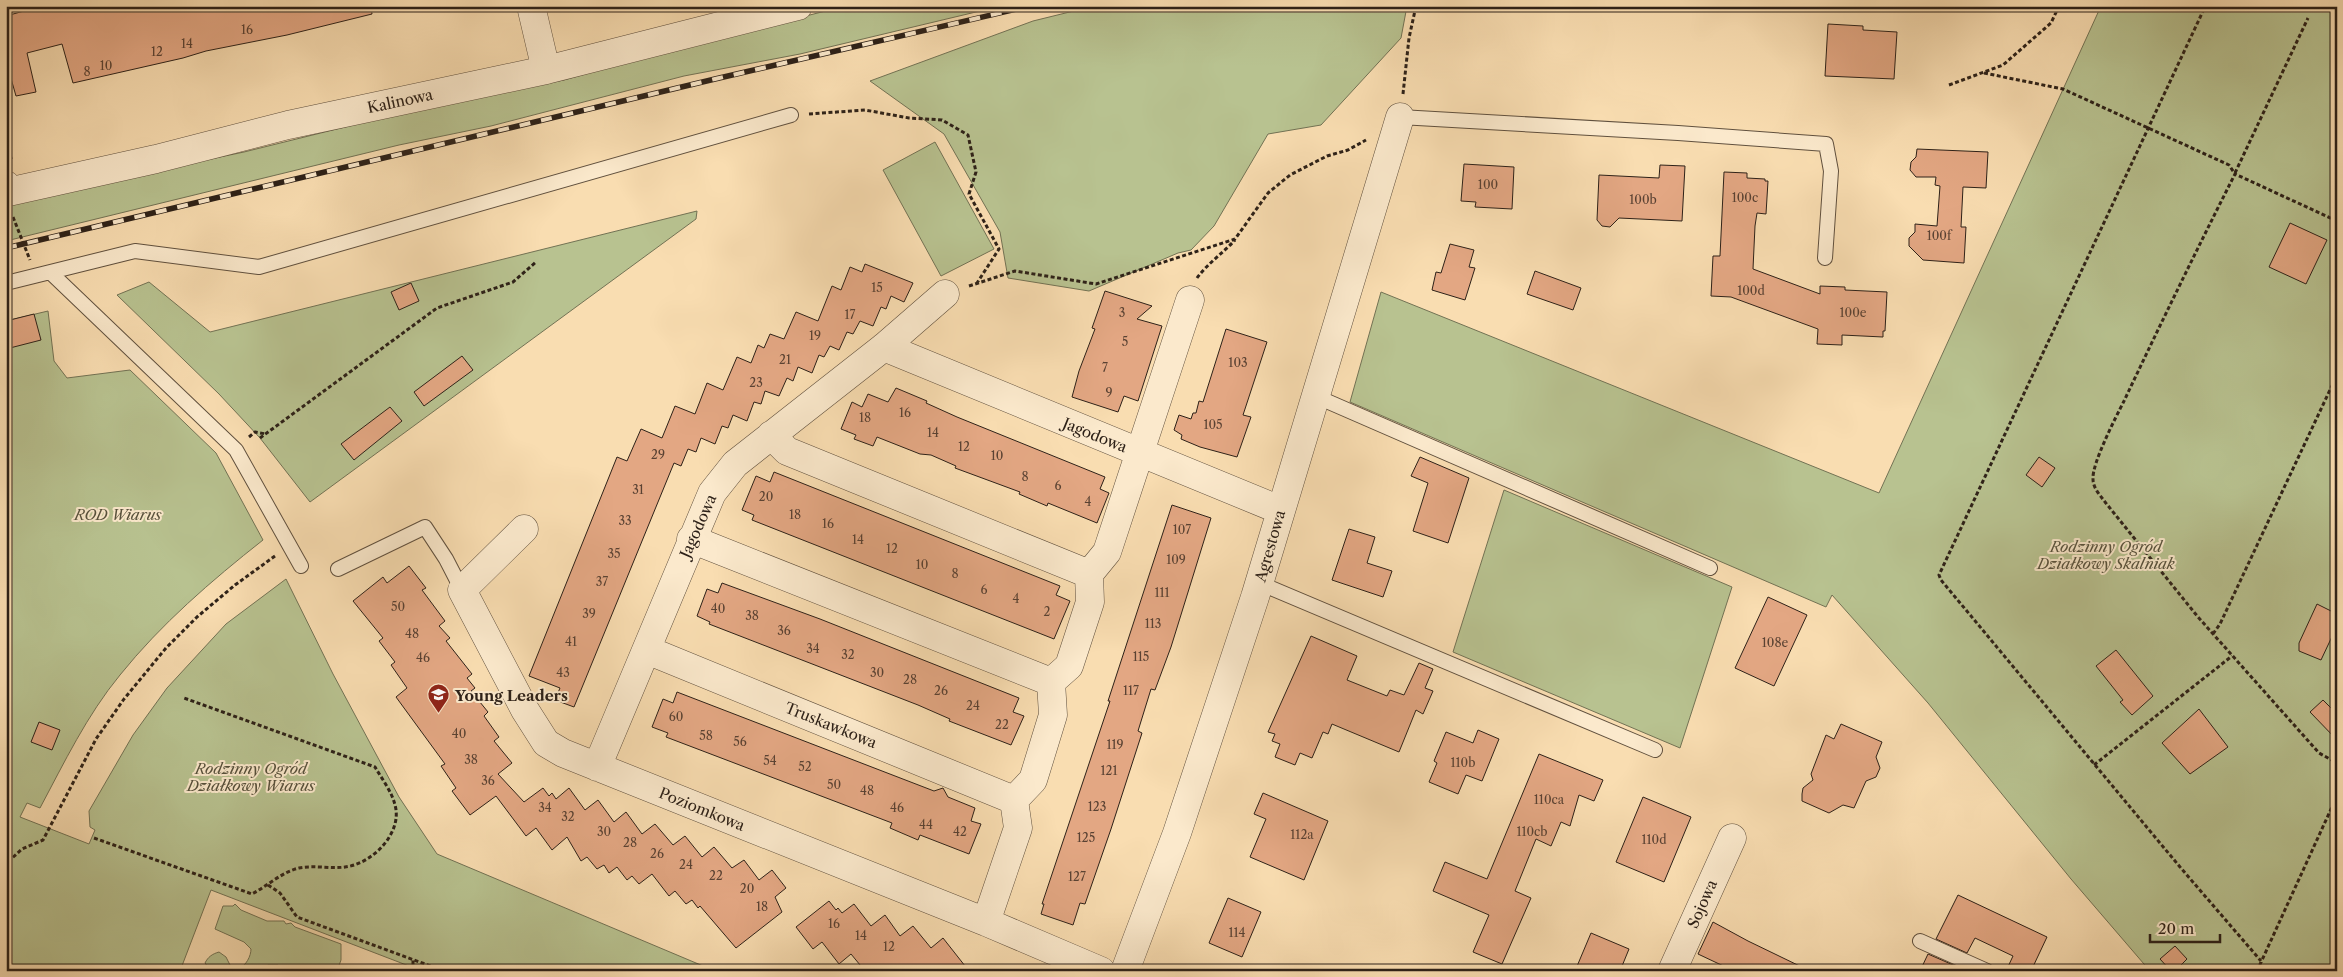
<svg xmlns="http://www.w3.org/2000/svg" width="2343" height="977" viewBox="0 0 2343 977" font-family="'Libre Caslon Text',serif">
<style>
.green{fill:#b8c290;stroke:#727254}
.building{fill:#e3a783;stroke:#2d2118}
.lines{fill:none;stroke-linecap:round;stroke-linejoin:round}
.service-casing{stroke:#60503e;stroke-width:16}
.minor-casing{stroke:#60503e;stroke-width:29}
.path{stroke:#2d2118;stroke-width:3;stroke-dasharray:4 2.5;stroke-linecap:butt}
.service{stroke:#fbe9cc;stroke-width:14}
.minor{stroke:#fbe9cc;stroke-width:28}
.rail-casing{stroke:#2d2118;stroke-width:5.5}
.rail{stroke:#fbe9cc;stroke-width:4;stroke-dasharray:11;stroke-linecap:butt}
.labels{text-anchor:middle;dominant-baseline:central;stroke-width:4;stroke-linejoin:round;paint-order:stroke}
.number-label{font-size:12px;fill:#5a4233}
.street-label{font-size:15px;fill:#2d2118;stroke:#fbe9cc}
.park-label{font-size:15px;font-style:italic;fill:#57513c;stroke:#fbe9cc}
.poi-label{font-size:15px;font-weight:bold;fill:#2d2118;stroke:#fbe9cc;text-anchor:start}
</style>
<rect width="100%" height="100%" fill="#f9ddb1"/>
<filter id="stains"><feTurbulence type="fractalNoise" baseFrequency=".004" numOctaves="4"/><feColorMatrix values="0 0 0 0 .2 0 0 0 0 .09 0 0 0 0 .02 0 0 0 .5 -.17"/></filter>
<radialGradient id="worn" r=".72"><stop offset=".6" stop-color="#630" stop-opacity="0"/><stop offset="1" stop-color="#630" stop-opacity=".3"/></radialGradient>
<path class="green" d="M845,6h156l-201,48 -116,22 -193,50 -92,19 -393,96v-39l238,-50 210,-52 110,-20 70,-20z
M1094,6h313l-6,32 -80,87 -53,9 -54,92 -23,24 -13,3 -89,38 -81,-13 -8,-46 -56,-98 -74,-53 163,-60z
M2101,6h236v965h-187l-79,-92 -143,-176 -96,-108 -6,12 -476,-205 31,-110 498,201z
M935,142l59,107 -53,27 -58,-106z
M697,211l-1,8 -386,283 -50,-64 -41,-44 -102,-99 32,-13 61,50z
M48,311l6,50 13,17 63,-8 86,83 47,87c-52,41 -102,84 -143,135 -33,40 -56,88 -80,133l-13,-5 -7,14 69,27 6,-14 -5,-3 -1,-16 44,-76 34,-47 59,-64 60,-45 47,95 66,123 38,57 278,117h-293l-211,-81 -31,81h-174v-650z
M1504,490l228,97 -52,161 -227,-96z
M235,904l6,6 26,11h17l2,3 5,-1 4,4 46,17v16l-4,11h-57l-2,-6h-10l-9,6h-48l-6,-8c3,-6 7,-9 14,-11l7,5 5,10 8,1c7,-2 12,-12 12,-19l-7,-7 -29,-13 8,-23h10z"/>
<path class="building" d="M42,6h329l1,8 -85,21 -81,16 -23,7 -110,25 -11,-39 -35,9 9,39 -20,4 -10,-35v-45z
M1828,24l35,2v4l34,2 -3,47 -69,-3z
M1917,149l71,3 -2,36 -23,-1 -2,40h5l-2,36 -41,-3 -14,-14v-8l6,-6v-8l22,2 3,-40 -5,-1 1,-8h-20l-6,-7 1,-8 5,-5z
M1464,164l50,3 -2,42 -37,-2 1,-5 -15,-1z
M1660,165l25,1 -3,55 -63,-3 -9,9 -8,-1 -5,-6 2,-45 60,3z
M1724,172l23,1v5l18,1v2h3l-2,33 -9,-1 -2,13 -2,43 67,25v-8l25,1v3l42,2 -2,39h-2v6l-41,-2v10l-25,-1 1,-15 -87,-32 -20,-1 2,-40h7z
M2290,223l37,17 -21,44 -37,-17z
M1450,244l24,6 -5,17 6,1 -10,32 -33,-10 4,-18 5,1z
M865,264l48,19 -9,19 -13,-6 -5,13 -5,-2 -8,19 -13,-5 -7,13 -6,-2 -8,18 -9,-4 -6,11 -5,-2 -7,18 -14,-6 -5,14 -6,-3 -8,18 -14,-5 -4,13 -7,-2 -7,19 -14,-6 -5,13 -6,-2 -7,18 -14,-6 -5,14 -8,-3 -7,17 -7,-3 -100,244 -19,-7 5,-12 -31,-12 88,-219 10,4 14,-32 21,9 13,-32 20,8 12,-31 16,7 14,-33 14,6 7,-18 6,3 6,-14 14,5 12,-27 22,9 14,-35 9,4 9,-23 12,5z
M1535,271l46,17 -8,22 -46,-16z
M411,283l8,18 -20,9 -8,-18z
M1105,291l47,15 -15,13 25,7 -24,75 -14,-5 -6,16 -46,-15 7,-26 16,-42 -3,-1z
M34,314l7,26 -35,9v-28z
M1226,329l41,13 -24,73 8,2 -14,40 -37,-10 -19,-8 1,-4 -8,-5 5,-15 12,4 2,-6h3l3,-12 4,1z
M462,356l11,14 -49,36 -10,-14z
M896,388l31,13 -1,2 31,14 148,60 -5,12 9,4 -12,30 -49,-20 -1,3 -28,-12 1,-2 -65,-24 1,-2 -25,-11 -11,-1 -43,-17 -4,9 -19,-7 2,-4 -15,-6 11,-27 10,5 6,-13 20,8z
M390,407l12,14 -48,39 -13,-16z
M1420,457l49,21 -21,65 -35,-12 15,-48 -17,-7z
M2039,457l16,11 -13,19 -16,-12z
M774,472l286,114 -4,9 14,6 -16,38 -302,-119 2,-5 -12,-5 14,-34 14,6z
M1172,505l39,13 -40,129 -16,43 -4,-1 -13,42 4,2 -31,96 -26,75 -5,-1 -7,22 -32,-11 3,-10h-2l68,-203h-2z
M1349,529l26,8 -8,26 25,8 -9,26 -51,-17z
M409,566l17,22 -4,2 23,31 -6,5 11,12 -4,3 26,33 -5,4 8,10 -4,3 17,21 -4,4 15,21 -5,4 18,22 -14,11 26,28 19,-14 6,8 3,-3 4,6 13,-11 16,22 13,-10 16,22 12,-10 16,22 13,-10 18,21 12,-9 17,21 12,-10 18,21 12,-8 15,20 13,-10 14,18 -11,9 7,15 -46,36 -36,-42 -2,2 -6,-8 -6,4 -11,-13 -6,5 -17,-22 -13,10 -7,-8 -5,4 -10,-13 -8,6 -5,-8 -7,4 -10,-12 -6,4 -14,-24 -15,13 -16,-22 -10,8 -30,-40 -26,19 -18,-24 4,-3 -15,-22 4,-2 -49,-67 11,-9 -16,-23 4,-3 -16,-21 4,-3 -30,-37 30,-24 4,6z
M722,583l98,36 199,79 -6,14 11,4 -13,29 -62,-24 1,-2 -32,-14 -209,-81 1,-2 -13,-6 10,-27 11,4z
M1768,597l39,18 -33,71 -39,-18z
M2317,604l20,10v12l-16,34 -22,-9v-8z
M1311,636l46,20 -10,24 40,16 3,-6 14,5 15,-32 14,6 -8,19 8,3 -10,23 -7,-4 -17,42 -67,-28 -4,10 -5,-2 -11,26 -12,-5 -5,12 -20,-8 5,-13 -8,-3 3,-7 -7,-2z
M2116,650l37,46 -21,19 -12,-13 3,-2 -27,-34z
M677,692l257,99 9,-3 5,9 27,11 -4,13 10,3 -12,30 -49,-19 -2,5 -28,-12 2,-5 -226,-86 2,-4 -16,-6 11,-28 10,4z
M2323,700l14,14v26l-27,-28z
M2199,709l29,38 -38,27 -28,-31z
M39,722l21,8 -8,20 -21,-8z
M1841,724l41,18 -6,15 4,11 -4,9 -10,4 -12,27 -11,-3 -14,8 -27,-12v-7l1,-6 10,-8 -2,-6 15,-39 8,4z
M1478,730l21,9 -17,42 -16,-6 -8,19 -29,-12 8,-19 -3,-2 12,-29 27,11z
M1539,754l64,26 -9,21 -15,-6 -9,31 -9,-4 -10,24 -15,-7 -21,52 16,7 -29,66 -29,-12 16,-37 -56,-24 12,-29 42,17z
M1263,793l65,28 -24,59 -54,-23 16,-38 -12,-5z
M1643,797l48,20 -27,65 -48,-20z
M1958,895l89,42 -16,34h-25l7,-15 -38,-18 -8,15 -31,-14z
M1228,898l33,14 -19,45 -33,-14z
M829,901l7,9 2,-2 4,5 12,-9 17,22 14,-11 15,21 13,-10 18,22 12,-10 26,33h-104l-14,-17 -12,10 -17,-22 -9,7 -17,-22z
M1713,922l35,19 62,30h-76l-36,-17z
M1591,933l38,16 -9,22h-45z
M2175,946l12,13 -12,12h-4l-11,-12z
M1928,954l32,14 -1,3h-39z"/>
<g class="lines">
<defs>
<path id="service" d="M1400,117l278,16 148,11 5,27 -6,87
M51,273l185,177 65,116
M6,283l129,-32 124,16 532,-152
M1315,396l395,172
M338,569l87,-42 21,32 16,31
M1259,583l396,167
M1920,941l67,30"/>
<path id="minor" d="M531,6l15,64
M6,185l2,7 148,-33 132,-34 258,-55 252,-64
M884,347l396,163
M771,435l16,16 302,123
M524,529l-62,61 63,120 21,33 17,10 423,169 115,49
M691,539l360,143
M647,650l367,150
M597,767l115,-274 23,-29 149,-117 61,-53
M986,922l32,-94 -4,-28 19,-20 20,-65 -2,-33 18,-16 21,-64 -1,-28 18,-22 83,-252
M1125,971l52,-138 78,-236 145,-480
M1672,971l60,-133"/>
</defs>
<use href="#service" class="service-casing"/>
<use href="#minor" class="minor-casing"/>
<path class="path" d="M2204,9l-265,566 2,5 239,287 81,94
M1984,73l79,16 166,76 6,9
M1949,85l54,-20 48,-42 8,-17
M1403,94l6,-56 7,-32
M809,114l56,-4 44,8 33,2 26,15 8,37 -7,22 30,55 -22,34
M6,143l6,18
M2235,173l73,-155
M13,217l17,43
M2337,221l-102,-47c-38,75 -75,151 -111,227 -8,16 -32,62 -31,78 0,9 7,16 12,23l93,115 121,136 18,10
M1197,278c10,-14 26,-25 38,-38
M969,286l46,-15 81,13 139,-45 33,-46 22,-18 37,-19 21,-6 18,-10
M249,437l6,-5 11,2
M260,438l177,-130 76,-26 23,-20
M2213,634l7,-10 117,-249
M2094,765l138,-109
M94,838l158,56c15,-8 30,-22 47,-26 15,-3 31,1 46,-1 27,-3 58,-34 50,-62 -3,-13 -13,-26 -20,-38l-191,-69
M6,868l4,-8 12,-11 21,-9 53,-101 28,-40 42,-51 31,-31 38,-32 40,-29
M268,885l12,8 17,24 147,54
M413,971v-12
M2257,971l80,-175"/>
<use href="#service" class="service"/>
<use href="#minor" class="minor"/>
<defs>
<path id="rail" d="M6,248l709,-169 315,-73"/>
</defs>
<use href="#rail" class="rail-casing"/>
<use href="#rail" class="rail"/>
</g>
<defs>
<symbol id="school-pin" viewBox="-11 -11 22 30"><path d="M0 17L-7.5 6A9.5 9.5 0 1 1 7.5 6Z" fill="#8f2418" stroke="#fbe9cc"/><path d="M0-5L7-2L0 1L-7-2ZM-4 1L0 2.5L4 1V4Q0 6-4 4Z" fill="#fff"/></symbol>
</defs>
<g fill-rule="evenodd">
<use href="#school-pin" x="426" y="682" width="25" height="34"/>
</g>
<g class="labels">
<g class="number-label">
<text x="247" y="29">16</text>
<text x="187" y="43">14</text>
<text x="157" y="51">12</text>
<text x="106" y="65">10</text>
<text x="87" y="71">8</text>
<text x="1488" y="184">100</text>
<text x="1745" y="197">100c</text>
<text x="1643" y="199">100b</text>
<text x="1939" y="235">100f</text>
<text x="877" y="287">15</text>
<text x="1751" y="290">100d</text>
<text x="1122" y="312">3</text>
<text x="1853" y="312">100e</text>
<text x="850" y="314">17</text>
<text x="815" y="335">19</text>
<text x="1125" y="341">5</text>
<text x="785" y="359">21</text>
<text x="1238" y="362">103</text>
<text x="1105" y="367">7</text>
<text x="756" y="382">23</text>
<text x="1109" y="392">9</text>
<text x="905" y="412">16</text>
<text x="865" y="417">18</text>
<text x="1213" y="424">105</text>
<text x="933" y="432">14</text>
<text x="964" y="446">12</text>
<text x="658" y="454">29</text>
<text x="997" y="455">10</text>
<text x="1025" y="476">8</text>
<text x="1058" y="485">6</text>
<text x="638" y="489">31</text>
<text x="766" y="496">20</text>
<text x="1088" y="501">4</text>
<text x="795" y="514">18</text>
<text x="625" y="520">33</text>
<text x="828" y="523">16</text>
<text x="1182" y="529">107</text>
<text x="858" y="539">14</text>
<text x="892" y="548">12</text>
<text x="614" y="553">35</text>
<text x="1176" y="559">109</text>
<text x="922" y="564">10</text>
<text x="955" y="573">8</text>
<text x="602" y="581">37</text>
<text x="984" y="589">6</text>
<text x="1162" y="592">111</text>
<text x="1016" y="598">4</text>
<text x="398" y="606">50</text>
<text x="718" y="608">40</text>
<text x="1047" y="611">2</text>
<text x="589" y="613">39</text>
<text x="752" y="615">38</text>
<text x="1153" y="623">113</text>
<text x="784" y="630">36</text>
<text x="412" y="633">48</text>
<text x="571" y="641">41</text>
<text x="1775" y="642">108e</text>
<text x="813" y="648">34</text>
<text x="848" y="654">32</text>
<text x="1141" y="656">115</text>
<text x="423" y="657">46</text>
<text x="563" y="672">43</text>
<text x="877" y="672">30</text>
<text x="910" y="679">28</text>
<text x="941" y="690">26</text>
<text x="1131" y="690">117</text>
<text x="973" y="705">24</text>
<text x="676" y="716">60</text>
<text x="1002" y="724">22</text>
<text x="459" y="733">40</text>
<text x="706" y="735">58</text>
<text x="740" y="741">56</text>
<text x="1115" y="744">119</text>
<text x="471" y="759">38</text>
<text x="770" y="760">54</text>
<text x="1463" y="762">110b</text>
<text x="805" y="766">52</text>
<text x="1109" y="770">121</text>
<text x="488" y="780">36</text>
<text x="834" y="784">50</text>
<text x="867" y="790">48</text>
<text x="1549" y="799">110ca</text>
<text x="1097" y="806">123</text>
<text x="545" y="807">34</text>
<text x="897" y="807">46</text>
<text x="568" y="816">32</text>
<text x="926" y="824">44</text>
<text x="604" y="831">30</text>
<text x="960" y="831">42</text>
<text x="1532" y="831">110cb</text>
<text x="1302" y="834">112a</text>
<text x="1086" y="837">125</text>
<text x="1654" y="839">110d</text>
<text x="630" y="842">28</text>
<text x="657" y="853">26</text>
<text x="686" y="864">24</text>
<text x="716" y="875">22</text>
<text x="1077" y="876">127</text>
<text x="747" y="888">20</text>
<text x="762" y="906">18</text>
<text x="834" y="923">16</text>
<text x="1237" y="932">114</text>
<text x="861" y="935">14</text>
<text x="889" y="946">12</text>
</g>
<g class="street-label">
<text transform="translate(400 101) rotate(-12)">Kalinowa</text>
<text transform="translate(1095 435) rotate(22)">Jagodowa</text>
<text transform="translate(698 526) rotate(-66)">Jagodowa</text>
<text transform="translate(1270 546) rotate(-74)">Agrestowa</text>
<text transform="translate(831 725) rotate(22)">Truskawkowa</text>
<text transform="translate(702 809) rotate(22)">Poziomkowa</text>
<text transform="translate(1702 904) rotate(-66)">Sojowa</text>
</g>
<g class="park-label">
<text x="118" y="514">ROD Wiarus</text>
<text x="2106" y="546">Rodzinny Ogród<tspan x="2106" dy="17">Działkowy Skalniak</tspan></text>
<text x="251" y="768">Rodzinny Ogród<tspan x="251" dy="17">Działkowy Wiarus</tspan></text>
</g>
<g class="poi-label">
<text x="455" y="695">Young Leaders</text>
</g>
</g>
<rect width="2343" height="977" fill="none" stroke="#f9ddb1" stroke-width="25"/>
<rect x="8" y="8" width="2328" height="962" fill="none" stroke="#2d2118" stroke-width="2.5"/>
<rect x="12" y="12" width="2318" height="952" fill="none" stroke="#2d2118"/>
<path d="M2150 934v8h70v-8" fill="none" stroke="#2d2118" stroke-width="2.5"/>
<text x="2158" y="934" font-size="15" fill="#2d2118" stroke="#fbe9cc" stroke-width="4" paint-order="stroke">20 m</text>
<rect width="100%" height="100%" filter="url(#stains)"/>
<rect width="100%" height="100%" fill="url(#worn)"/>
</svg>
